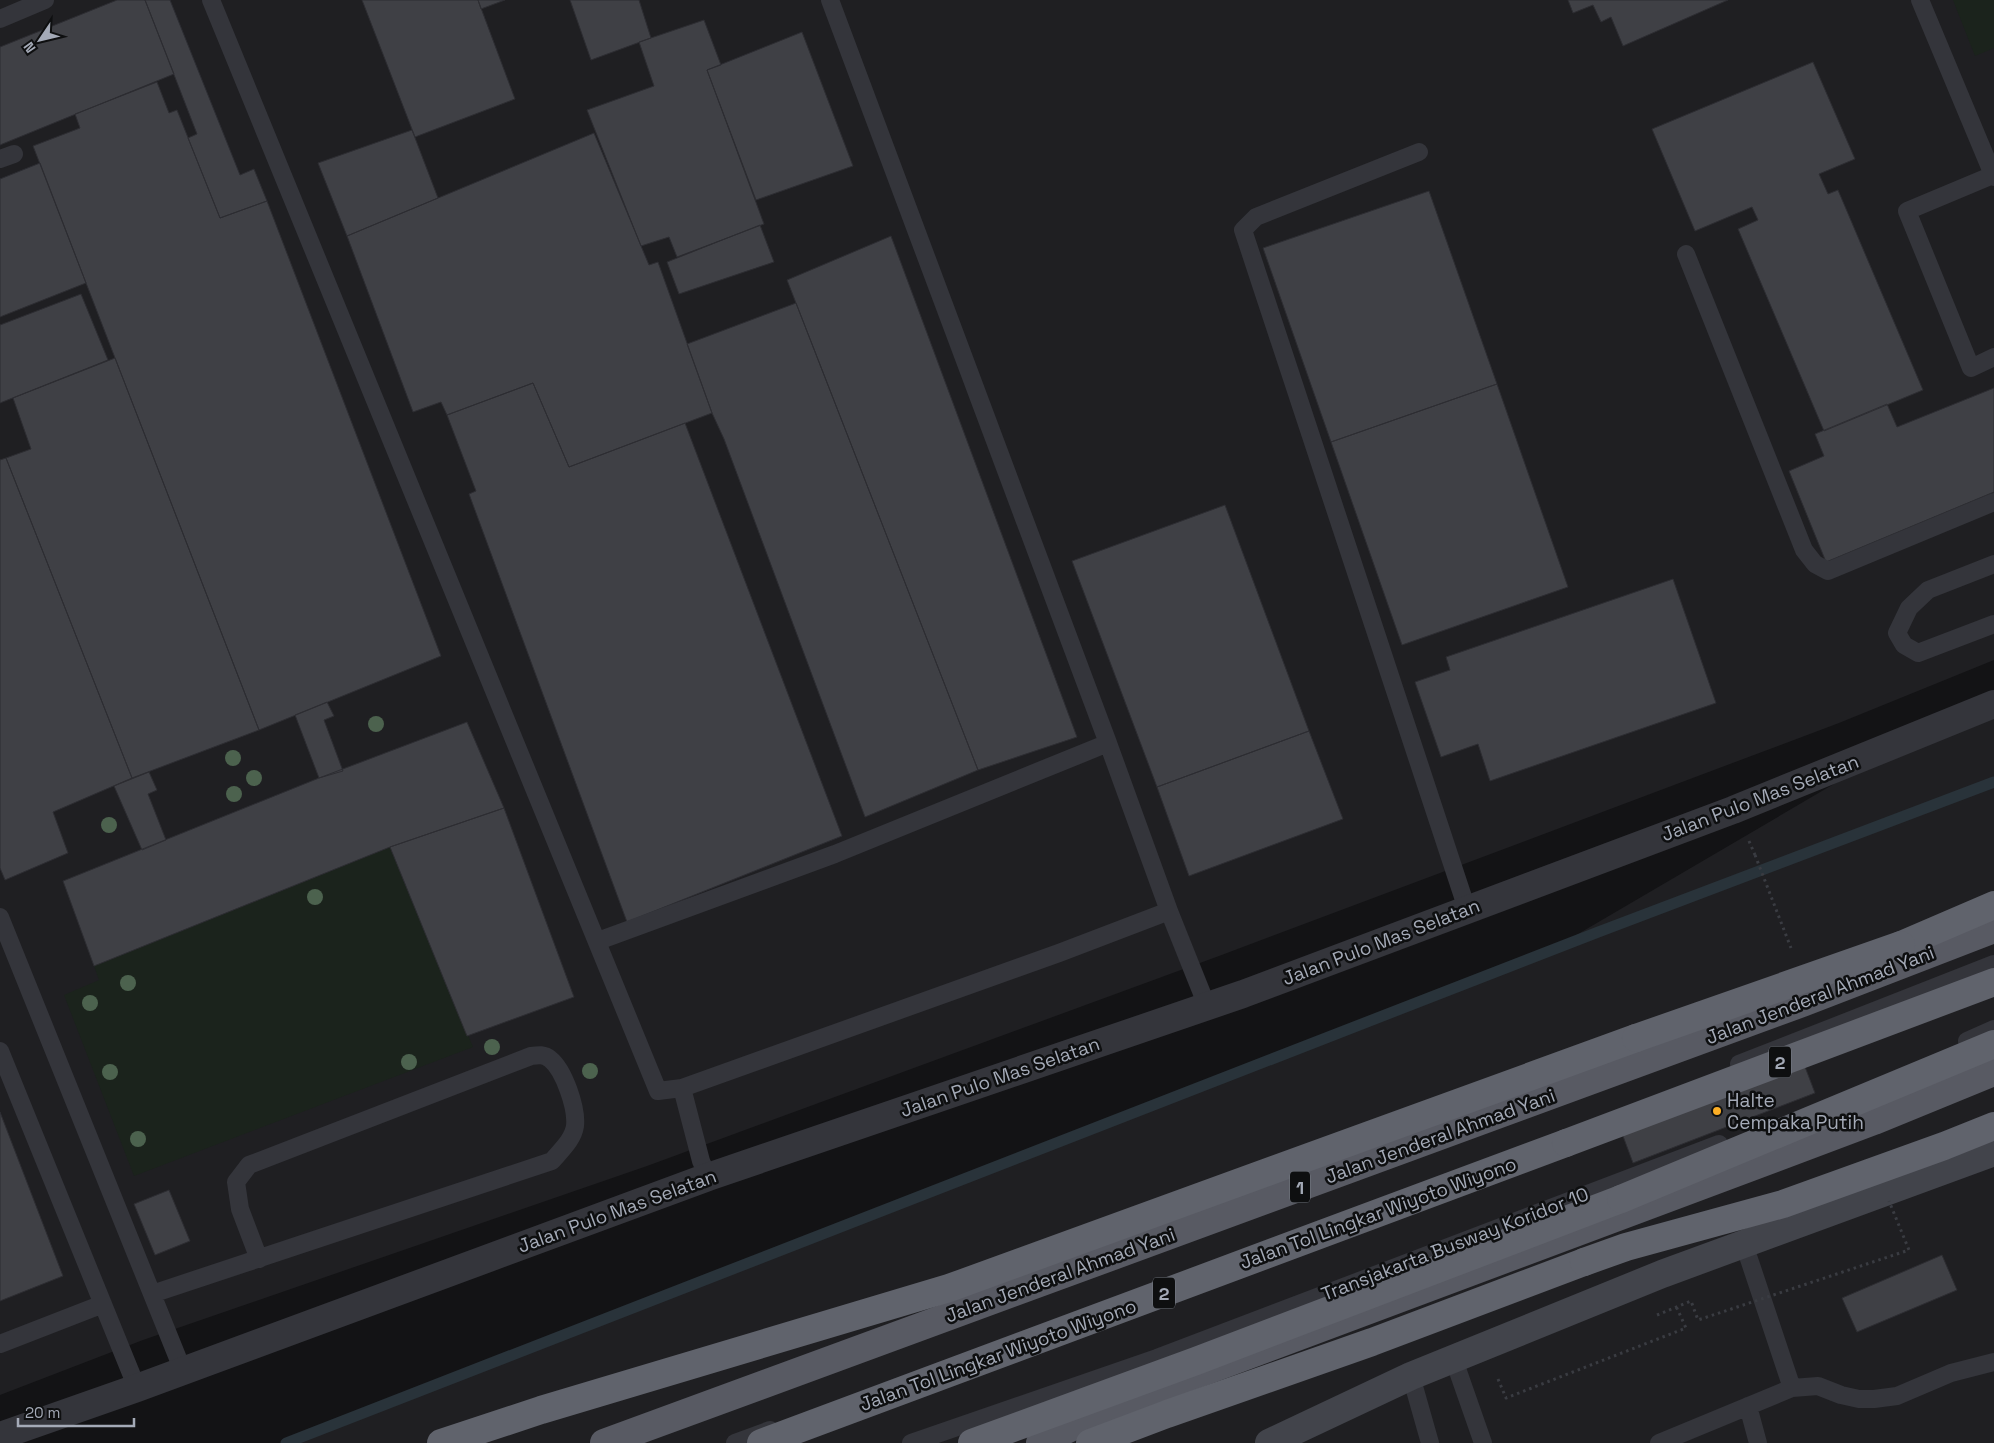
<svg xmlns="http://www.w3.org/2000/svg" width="1994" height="1443" viewBox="0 0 1994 1443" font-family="'Space Grotesk',sans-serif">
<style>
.built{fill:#1f1f22}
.green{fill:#1b231c}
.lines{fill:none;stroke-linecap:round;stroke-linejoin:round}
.stream{stroke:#29333a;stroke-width:11}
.building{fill:#3f4045;stroke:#2d2d32}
.path{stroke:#3a3c42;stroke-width:3;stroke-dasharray:2.5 4;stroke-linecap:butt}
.service{stroke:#34353b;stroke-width:18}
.minor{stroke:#34353b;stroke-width:28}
.secondary{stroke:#42444b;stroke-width:28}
.trunk{stroke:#585a63;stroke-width:28}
.motorway{stroke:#60636c;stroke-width:28}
.path-bridge{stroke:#3a3c42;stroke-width:3;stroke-dasharray:2.5 4;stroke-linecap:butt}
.motorway-bridge{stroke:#60636c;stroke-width:28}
.tree{fill:#4c624e}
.poi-dot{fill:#fcae25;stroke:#0e0f10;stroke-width:2}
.labels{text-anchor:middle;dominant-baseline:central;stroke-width:5;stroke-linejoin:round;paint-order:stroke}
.shield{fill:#0e0f10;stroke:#777c85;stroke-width:1}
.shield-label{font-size:18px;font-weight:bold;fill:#a4aab7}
.street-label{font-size:19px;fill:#a4aab7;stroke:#0e0f10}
.poi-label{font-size:19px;fill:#a4aab7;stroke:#0e0f10;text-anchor:start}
</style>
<rect width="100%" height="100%" fill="#131315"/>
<path class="built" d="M0,0h1994v660l-155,63 -620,233 -572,210 -504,174 -143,55z
M1994,708v735h-1708l1263,-492 343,-201z"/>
<path class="green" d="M1953,0h41v48l-19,8z
M390,847l83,200 -339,129 -70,-181 35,-15 -5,-14z"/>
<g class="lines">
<path class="stream" d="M286,1443l1312,-511 396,-150"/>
</g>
<path class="building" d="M117,0h28l29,74 -174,71v-98z
M145,0h25l70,175 14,-6 13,32 -47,17 -32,-80 9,-4z
M362,0h116l37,99 -100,38z
M478,0h27l-24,9z
M570,0h69l12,38 -60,22z
M1568,0h160l-105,46 -12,-29 -10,5 -8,-17 -20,8z
M704,20l17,45 -14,5 57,154 -87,33 -8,-20 -28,9 -54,-136 67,-24 -15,-44z
M802,32l51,134 -97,34 -49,-130z
M1813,62l42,97 -36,15 9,20 10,-4 85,200 -99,41 -86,-202 20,-9 -6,-13 -57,24 -43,-102z
M157,82l12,31 8,-3 43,108 47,-17 174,455 -182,74 -226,-584 47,-18 -5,-14z
M412,130l26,68 -91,38 -29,-73z
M594,133l55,132 9,-3 54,151 -143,54 -36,-84 -86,32 -6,-13 -28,10 -66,-176z
M40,163l46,120 -86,34v-138z
M1429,191l68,193 -166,58 -68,-194z
M760,225l14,37 -95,32 -12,-32z
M891,236l186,501 -99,33 -191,-490z
M81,294l27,66 -108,43v-78z
M796,303l182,467 -113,47 -141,-378 -12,-26 -25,-69z
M115,358l144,372 -127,48 -126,-320 25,-9 -18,-51z
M533,383l36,84 116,-44 157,413 -215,86 -158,-428 7,-3 -29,-76z
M1497,384l71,203 -166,58 -71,-203z
M1994,388v104l-168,70 -37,-91 35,-15 -9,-22 72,-30 10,23z
M6,458l126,320 -79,34 15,41 -63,27 -5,-12v-408z
M1225,505l84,226 -152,56 -85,-226z
M1673,579l43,124 -226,78 -12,-37 -37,13 -26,-75 35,-12 -4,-13z
M327,702l7,14 -10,4 19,51 -24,7 -24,-63z
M467,722l37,86 -114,39 -296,119 -31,-85 256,-103z
M1309,731l34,88 -154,57 -32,-89z
M149,772l8,18 -9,4 18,46 -24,10 -28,-64z
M504,808l70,189 -107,39 -77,-189z
M1802,1059l13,34 -182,70 -13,-35z
M0,1112l63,164 -63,25z
M169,1190l21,51 -35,14 -21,-51z
M1942,1255l15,35 -100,42 -15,-34z"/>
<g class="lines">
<path class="path" d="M1749,841l6,14
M1498,1379l8,19 180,-70 -11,-24"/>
<path class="service" d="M211,0l447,1091 24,-3 19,73 7,16
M830,0l278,743
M1920,0l74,177
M0,19l45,-19
M1419,152l-163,65 -13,13 224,679
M0,159l14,-5
M1993,175l-86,36 64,157 23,-11
M1686,254l118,296 11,14 13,7 166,-69
M1994,564l-66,26 -19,18 -12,25 7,12 14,8 76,-29
M1169,911l38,95
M0,917l152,377
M598,941l237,-87 273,-111 61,168 -110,42 -377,135
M1967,1041l27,-12
M0,1051l137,337
M1739,1064l255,-100
M1744,1244l48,144
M0,1344l103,-40
M1454,1360l29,83
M183,1371l-31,-77 400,-133c8,-10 21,-21 23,-35 2,-18 -11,-56 -25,-67 -6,-5 -12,-4 -19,-3l-282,109 -13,17 4,27 19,50
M1411,1376l19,67
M1748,1406l10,37
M735,1443l35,-13
M911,1443l246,-85 562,-214
M1659,1443l133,-55 26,-2 23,9 18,4h15l23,-3 54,-23 43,-11"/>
<path class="minor" d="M0,1436l137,-48 571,-211 535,-183 490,-184 261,-106"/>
<path class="secondary" d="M1269,1443l142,-67 251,-102 332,-122"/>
<path class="trunk" d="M604,1443l1198,-440 192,-74
M1040,1443l78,-39 756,-283 120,-49"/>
<path class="motorway" d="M1901,945l93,-40
M441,1443l100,-33 408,-122 687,-250
M761,1443l805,-300
M972,1443l224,-82 425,-162
M1090,1443l77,-29 205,-72 212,-80"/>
<path class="path-bridge" d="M1755,855l36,93
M1657,1315l34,-14 7,19 211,-70 -20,-49"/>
<path class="motorway-bridge" d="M1636,1038l265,-93
M1566,1143l428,-161
M1621,1199l373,-155
M1584,1262l42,-15 157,-43 161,-58 50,-20"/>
</g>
<g class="tree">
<circle cx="376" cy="724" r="8"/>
<circle cx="233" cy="758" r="8"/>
<circle cx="254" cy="778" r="8"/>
<circle cx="234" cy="794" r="8"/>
<circle cx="109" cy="825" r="8"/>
<circle cx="315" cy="897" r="8"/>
<circle cx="128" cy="983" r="8"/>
<circle cx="90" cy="1003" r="8"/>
<circle cx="492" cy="1047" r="8"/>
<circle cx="409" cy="1062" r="8"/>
<circle cx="590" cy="1071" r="8"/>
<circle cx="110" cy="1072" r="8"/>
<circle cx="138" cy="1139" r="8"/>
</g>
<circle class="poi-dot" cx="1717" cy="1111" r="5"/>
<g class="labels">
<g class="shield">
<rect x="1769" y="1046.5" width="22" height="31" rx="4"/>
<rect x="1290" y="1171.5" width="20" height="31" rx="4"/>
<rect x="1153" y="1277.5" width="22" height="31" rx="4"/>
</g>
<g class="shield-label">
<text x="1780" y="1062">2</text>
<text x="1300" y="1187">1</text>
<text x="1164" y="1293">2</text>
</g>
<g class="street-label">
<text transform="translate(1760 798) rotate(-21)">Jalan Pulo Mas Selatan</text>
<text transform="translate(1381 942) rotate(-21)">Jalan Pulo Mas Selatan</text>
<text transform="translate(1820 995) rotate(-21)">Jalan Jenderal Ahmad Yani</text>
<text transform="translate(1000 1077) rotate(-19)">Jalan Pulo Mas Selatan</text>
<text transform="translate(1440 1136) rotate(-20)">Jalan Jenderal Ahmad Yani</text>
<text transform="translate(617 1211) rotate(-20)">Jalan Pulo Mas Selatan</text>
<text transform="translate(1378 1213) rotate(-20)">Jalan Tol Lingkar Wiyoto Wiyono</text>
<text transform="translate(1455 1244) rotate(-21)">Transjakarta Busway Koridor 10</text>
<text transform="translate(1060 1275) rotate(-20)">Jalan Jenderal Ahmad Yani</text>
<text transform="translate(998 1355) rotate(-20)">Jalan Tol Lingkar Wiyoto Wiyono</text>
</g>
<g class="poi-label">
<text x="1727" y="1100">Halte<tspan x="1727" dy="22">Cempaka Putih</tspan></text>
</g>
</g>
<g transform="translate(40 40) rotate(235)" stroke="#0e0f10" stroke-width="4" paint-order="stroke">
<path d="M0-4L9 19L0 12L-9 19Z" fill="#a4aab7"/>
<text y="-8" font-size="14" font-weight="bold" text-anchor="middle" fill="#a4aab7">N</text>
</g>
<path d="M18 1418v8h116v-8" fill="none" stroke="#a4aab7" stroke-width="2.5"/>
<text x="25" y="1418" font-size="15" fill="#a4aab7" stroke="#0e0f10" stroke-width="4" paint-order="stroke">20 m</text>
</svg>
